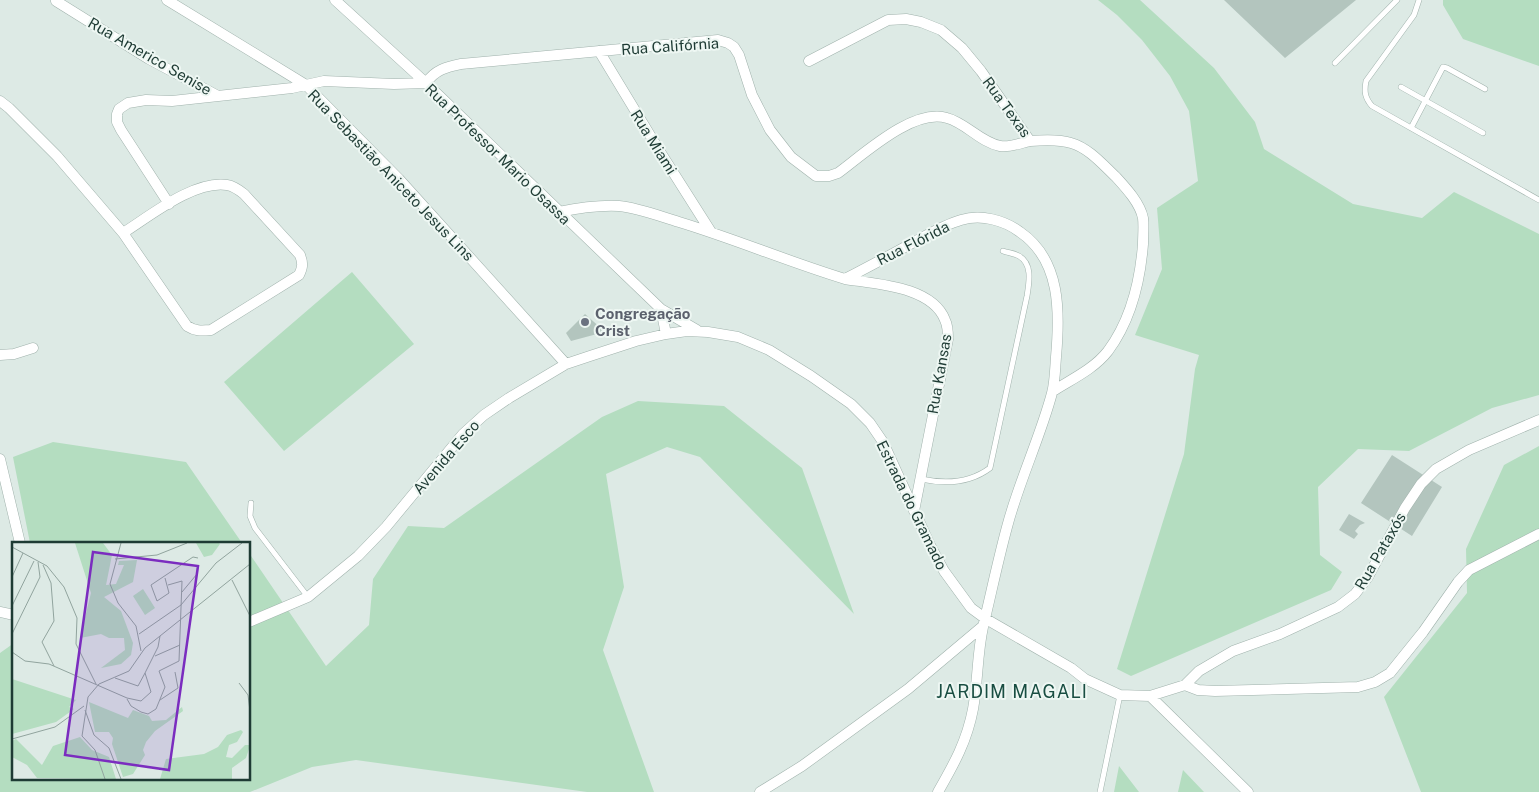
<svg xmlns="http://www.w3.org/2000/svg" width="1539" height="792" viewBox="0 0 1539 792" font-family="'Public Sans',sans-serif">
<style>
.green{fill:#b4ddc0}
.building{fill:#b3c5be}
.lines{fill:none;stroke-linecap:round;stroke-linejoin:round}
.lane-casing{stroke:#a0b2ac;stroke-width:6}
.street-casing{stroke:#a0b2ac;stroke-width:11}
.lane{stroke:#fff;stroke-width:5}
.street{stroke:#fff;stroke-width:10}
.worship-dot{fill:#6b7280;stroke:#eef7f3;stroke-width:2}
.labels{text-anchor:middle;dominant-baseline:central;stroke-width:4;stroke-linejoin:round;paint-order:stroke}
.street-label{font-size:15px;fill:#1e3b34;stroke:#eef7f3}
.worship-label{font-size:15px;font-weight:bold;fill:#5b616d;stroke:#eef7f3;text-anchor:start}
.quarter-label{font-size:18px;letter-spacing:1px;fill:#194e42;stroke:#eef7f3}
.inset-road{fill:none;stroke:#91a49e;stroke-width:1}
.view{fill:#7b2cbf;fill-opacity:0.15;stroke:#7b2cbf;stroke-width:2.5}
.inset-edge{fill:none;stroke:#1e3b34;stroke-width:2.5}
</style>
<rect width="100%" height="100%" fill="#ddeae5"/>
<path class="green" d="M1098,0h42l74,68 41,54 9,27 89,55 69,14 32,-26 85,42v161l-47,13 -83,43 -51,-2 -40,38 2,68 22,17 -11,18 -200,86 -14,-7 67,-215 11,-85 4,-14 -64,-20 27,-66 -5,-61 41,-27 -9,-70 -19,-35 -28,-36 -25,-25z
M1443,0h96v66l-76,-27 -20,-34z
M352,272l62,72 -130,107 -60,-69z
M638,401l86,5 78,62 52,146 -154,-157 -33,-10 -61,27 18,113 -21,63 51,142h-67l-231,-32 -44,7 -62,25h-250v-139l14,-10v135h235v-225l77,113 43,-41 4,-46 35,-53 36,2 158,-111z
M53,442l133,20 56,81h-212l-17,-86z
M1539,446v346h-118l-37,-95 83,-104 -1,-44 38,-84z
M1119,766l20,26h-25z
M1183,770l21,22h-26z"/>
<path class="building" d="M1224,0h132l-71,58z
M585,314l18,16 -6,4 -26,7 -5,-8z
M1392,455l50,32 -30,49 -51,-33z
M1349,514l16,9 -5,2 -5,6 3,3 -4,5 -15,-9z"/>
<g class="lines">
<defs>
<path id="lane" d="M1419,0l-5,15 -48,66c-2,11 -1,17 6,25l167,94
M1335,63l62,-63
M1401,87l82,46
M1411,128l32,-61 4,1 38,21
M921,479c23,5 49,4 69,-11l37,-172c2,-13 6,-32 -8,-40 -5,-3 -11,-3 -16,-5
M251,503l-1,13 5,12 53,69
M1100,792l20,-97"/>
<path id="street" d="M167,0l139,85 93,94 167,185
M335,0l91,83 235,226 36,21
M56,1l93,58 69,37
M599,51l60,99 52,82
M809,61l79,-41 18,-1 15,3 20,8 21,18 19,23 49,70
M426,83c9,-13 20,-16 35,-19l257,-24 10,3 6,4 5,8 13,40 18,35 21,27 25,19h13l9,-3c26,-19 75,-65 109,-55 19,5 33,24 53,28 10,2 20,-3 30,-5 12,-1 29,-2 41,2 18,5 32,22 45,34 10,11 24,26 27,41 1,8 0,18 0,26 -3,39 -12,76 -35,107 -14,18 -36,28 -55,40
M0,101l9,7 48,48 66,77 64,93c8,5 13,5 24,4l88,-55c4,-8 4,-12 1,-20l-56,-61c-5,-4 -10,-8 -17,-9 -33,-5 -77,31 -104,48
M169,204l-48,-74 -4,-8v-8l2,-5 9,-6 18,-3 26,1 120,-13 32,-7 70,3 32,-1
M559,212c19,-4 40,-7 60,-6 20,2 40,10 60,16 56,17 110,40 166,57 23,-12 46,-24 69,-37 15,-8 30,-17 47,-22 20,-6 43,0 59,12 41,28 40,80 36,125 -1,12 -1,25 -4,36 -12,45 -33,88 -45,134 -9,33 -16,67 -24,100 -6,27 -5,55 -10,82 -6,32 -19,55 -35,83
M845,279c30,5 87,7 100,41 3,6 3,12 3,19l-34,172
M661,309l5,25
M0,355l14,-1 19,-6
M0,459l20,84
M0,612l14,3
M249,622l59,-25 50,-41 28,-29 77,-93 21,-19 25,-17 57,-34 24,-8 46,-15 30,-7 21,-3 21,1 30,5 31,13 42,26 40,28 19,19 13,19 47,103 14,26 27,37 15,11 85,49 14,11 35,16 30,1 35,-11 13,5 17,1 143,-4 17,-5 15,-9 33,-41 35,-50 11,-12 70,-36
M1185,685l14,-14 34,-20 47,-17 58,-27 17,-13 13,-17 37,-69 16,-24 15,-15 33,-19 70,-30
M1150,696l98,96
M760,792l42,-26 106,-77 75,-63"/>
</defs>
<use href="#lane" class="lane-casing"/>
<use href="#street" class="street-casing"/>
<use href="#lane" class="lane"/>
<use href="#street" class="street"/>
</g>
<circle class="worship-dot" cx="585" cy="322" r="5"/>
<g class="labels">
<g class="street-label">
<text transform="translate(670 46) rotate(-4)">Rua Califórnia</text>
<text transform="translate(150 56) rotate(30)">Rua Americo Senise</text>
<text transform="translate(1007 107) rotate(54)">Rua Texas</text>
<text transform="translate(654 142) rotate(58)">Rua Miami</text>
<text transform="translate(498 154) rotate(44)">Rua Professor Mario Osassa</text>
<text transform="translate(391 175) rotate(46)">Rua Sebastião Aniceto Jesus Lins</text>
<text transform="translate(913 243) rotate(-27)">Rua Flórida</text>
<text transform="translate(939 374) rotate(-80)">Rua Kansas</text>
<text transform="translate(446 457) rotate(-49)">Avenida Esco</text>
<text transform="translate(912 505) rotate(64)">Estrada do Gramado</text>
<text transform="translate(1380 551) rotate(-60)">Rua Pataxós</text>
</g>
<g class="worship-label">
<text x="595" y="313">Congregação<tspan x="595" dy="17">Crist</tspan></text>
</g>
<g class="quarter-label">
<text x="1012" y="691">JARDIM MAGALI</text>
</g>
</g>
<g transform="translate(12 542)">
<rect width="238" height="238" fill="#ddeae5"/>
<path d="M63,1h28l9,12 -6,30 10,-1 8,-19h-6l1,-4 18,-1 -4,22 -29,15 17,14 12,32 -2,12 -10,9 -20,4 24,-18 -1,-12h-15l-8,-4 -21,4 11,-45zM184,1h23l1,1 -8,11 -8,2zM131,47l12,19 -10,7 -12,-19zM0,137l64,21 -7,7 5,2 -18,13 -44,12zM77,160l39,16 5,-8 16,6 3,5 14,-1 16,-13 1,4 -28,20 -9,11 -3,8 2,5 -12,19 -10,3 -11,-33 1,-6 -4,-6h-14zM229,188l2,2 -6,10 -8,3 -3,12 6,1 13,-13h4v4l-3,9 -14,10v11h-72l6,-20 38,-5 14,-7 9,-12zM68,195l12,13 17,7 7,22 -79,-1 -10,-13 -15,-8v-16l4,-2 26,26 11,-19z" fill="#b4ddc0"/>
<path class="inset-road" d="M109,1l-11,41 8,19 18,23 5,25M0,5l35,19 17,21 13,31 -1,26 20,40M103,17l42,-4 30,-12M31,23l8,18 3,38 -12,21 12,24M0,35l11,-24M153,36l4,15 -12,8 -6,-16 42,-28 5,1M220,38l18,36M170,50l15,-18M0,64l22,-45M0,92l28,-57 -2,-15M127,92l42,-29 35,-42 26,-20M0,110l13,9 24,3 78,34 14,3 10,-9 -6,-19 13,-26 2,-11M143,114l25,-11M103,136l23,8 7,-13M227,141l9,12 2,16M115,157l4,7 10,6 7,2 8,-5 9,-22 -6,-16 20,-10 3,-80 -14,4M148,158l18,-12 -3,-16M73,168l9,25 15,13 12,31M0,197l43,-12 29,-21M93,237l-10,-29 -13,-14 6,-39 11,-13 30,-13 16,-23 105,-84"/>
<path class="view" d="M81,10l105,14 -29,204 -104,-15z"/>
<rect width="238" height="238" class="inset-edge"/>
</g>
</svg>
